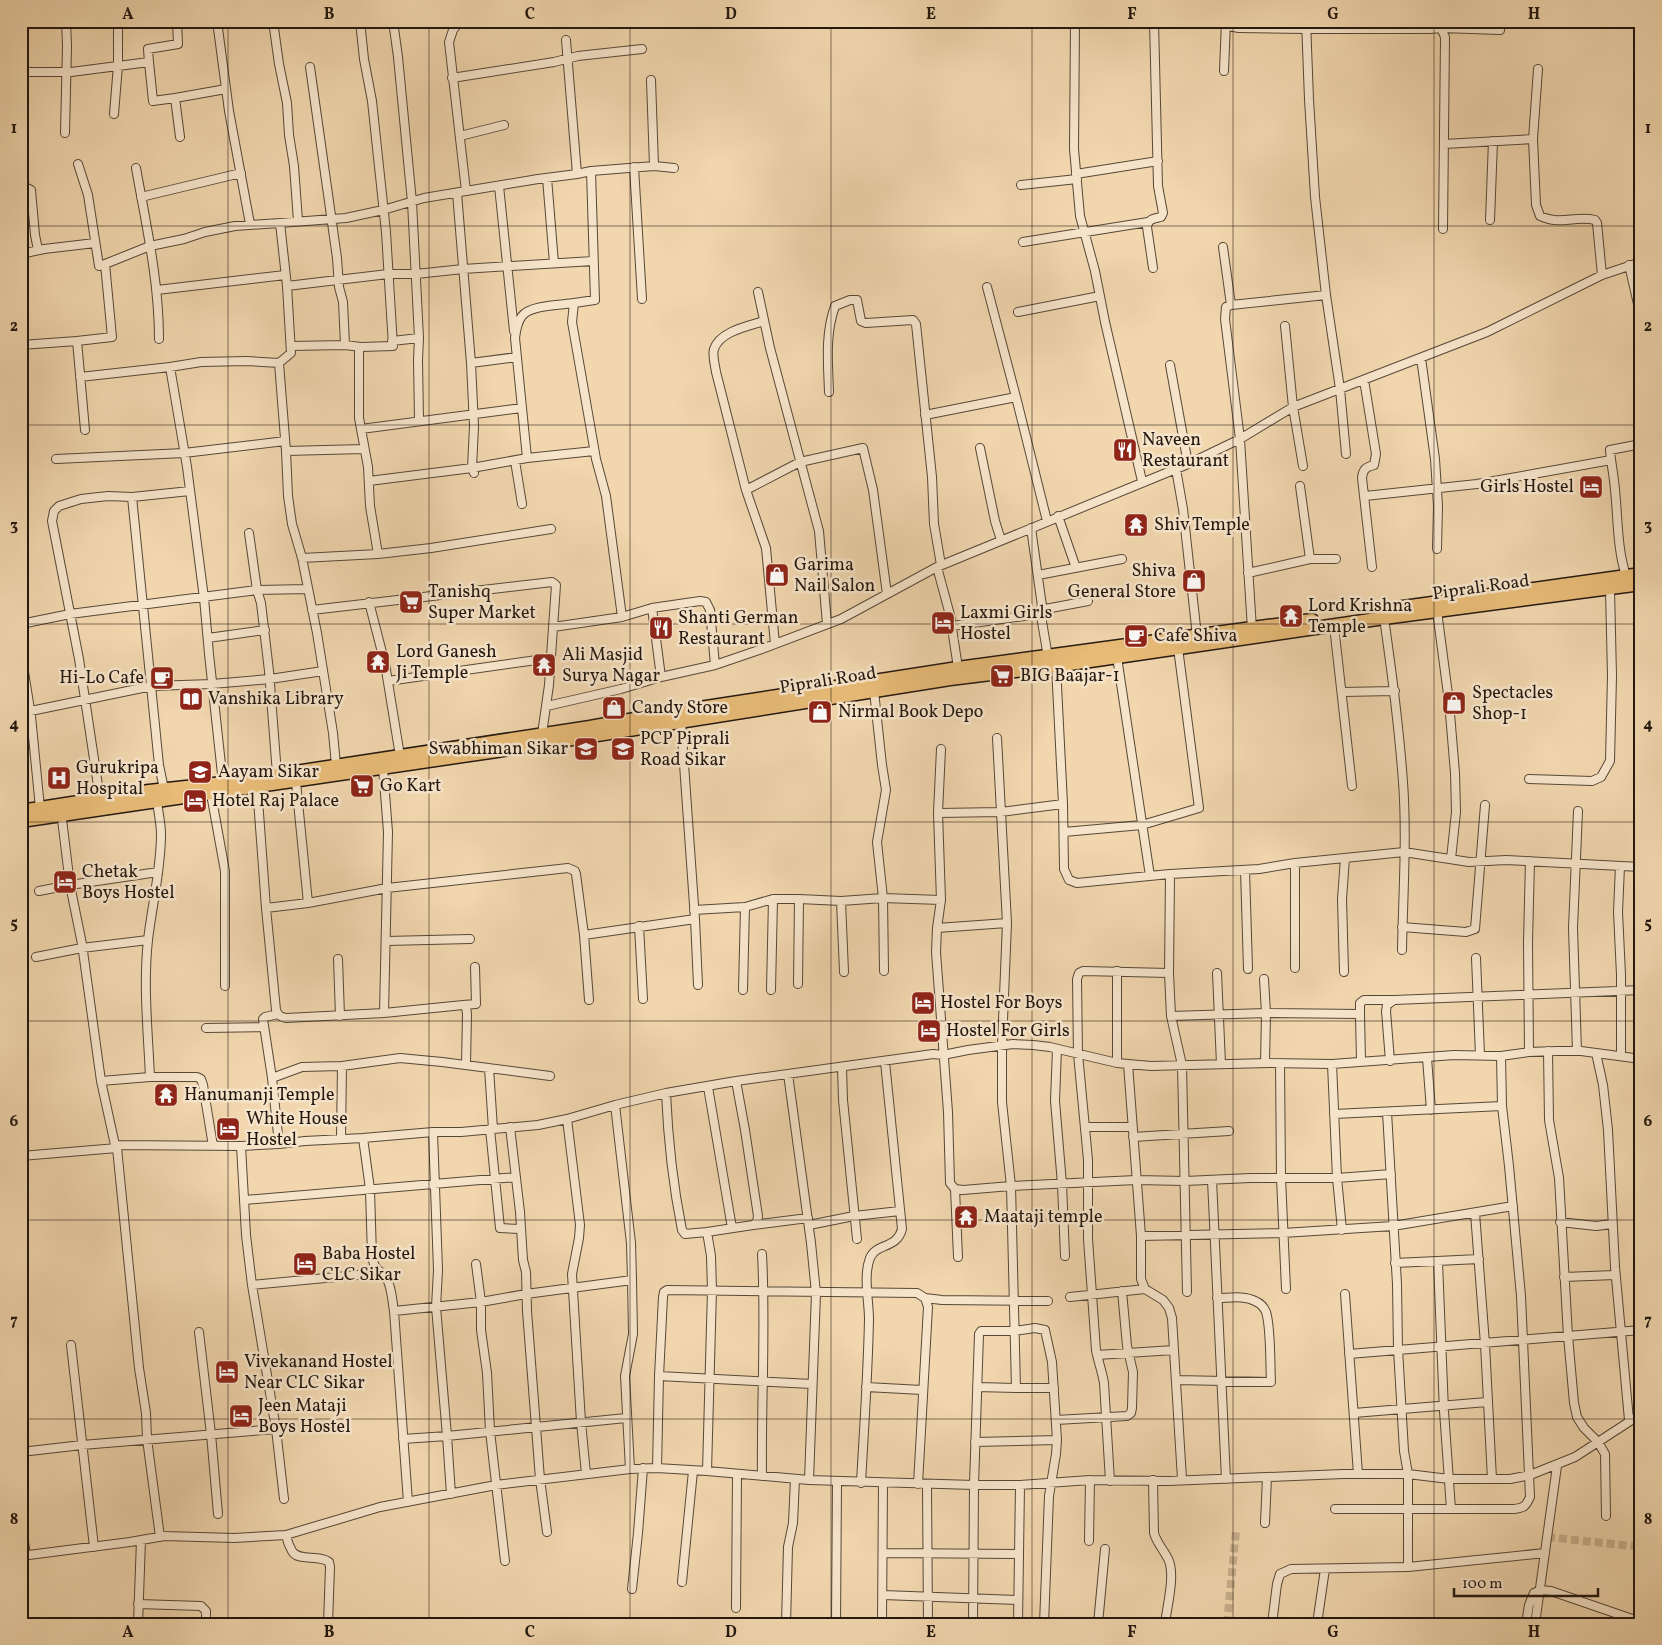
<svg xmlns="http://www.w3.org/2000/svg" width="1662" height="1645" viewBox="0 0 1662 1645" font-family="Vollkorn,serif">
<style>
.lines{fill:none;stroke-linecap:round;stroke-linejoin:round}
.street-tunnel{stroke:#c8b08e;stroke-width:8;stroke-dasharray:8 4;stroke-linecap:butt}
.street-casing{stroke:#564838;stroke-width:10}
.primary-casing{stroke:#231810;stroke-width:15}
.street{stroke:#f6e4ca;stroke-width:8}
.primary{stroke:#e8bb77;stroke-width:12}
.grid{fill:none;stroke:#231810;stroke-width:1;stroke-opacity:0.55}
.labels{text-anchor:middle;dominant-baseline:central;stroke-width:5;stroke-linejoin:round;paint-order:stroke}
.poi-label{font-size:18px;fill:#231810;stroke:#f6e4ca;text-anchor:start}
.street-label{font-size:18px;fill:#231810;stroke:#f6e4ca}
.neatline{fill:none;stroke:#231810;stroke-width:2}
.grid-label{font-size:16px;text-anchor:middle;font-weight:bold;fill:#231810}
</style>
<rect width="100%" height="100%" fill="#f1d6ae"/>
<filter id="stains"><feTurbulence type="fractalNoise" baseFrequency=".004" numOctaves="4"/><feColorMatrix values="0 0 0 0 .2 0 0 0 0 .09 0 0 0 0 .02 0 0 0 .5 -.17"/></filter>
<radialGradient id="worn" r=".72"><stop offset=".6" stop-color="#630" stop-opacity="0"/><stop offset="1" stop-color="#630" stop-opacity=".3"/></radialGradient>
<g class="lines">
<path class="street-tunnel" d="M1547,1537l94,10
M1227,1624l9,-93"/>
<defs>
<path id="street" d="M217,21l12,90 21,113
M273,21l6,43 8,39 2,32 5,31 4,55
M460,21l-7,9 -4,12 17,149
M1075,21l-1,128 6,67 15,55 10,51 37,159
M1227,21l1,5 11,2 66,1h125l11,-1 -1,-7
M1306,21l3,78 6,98 11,98 14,94 6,65
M566,40l11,134
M149,62l4,39 22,-3 5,39
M310,67l27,191 2,29 4,15 2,43
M1538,69l-5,70 3,66 4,11c21,10 35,-1 55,4l2,3 5,52
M1224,71l2,-50
M21,72h50l78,-10 -1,-13 30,-5 -1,-23
M452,78l102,-16 24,-6 64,-7
M651,80l3,86
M175,98l51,-9
M114,114l4,-49v-44
M65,133l2,-87 -1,-25
M460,136l44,-11
M1444,144l89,-5
M78,164l10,31 11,71 6,-2
M634,167l8,132
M136,168c10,56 23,113 23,171
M591,171l63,-5 20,2
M1076,174l82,-13
M21,176l2,10 8,4 4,45 3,15
M547,178l7,85
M1021,185l56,-6
M499,186l15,145
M457,193l14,170 3,63 -2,42 2,5
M141,197l100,-24
M1490,220l3,-79
M280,223l66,-5 37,-8 41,-12 114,-19 39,-5 14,-3 4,129 -21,3 -2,19 24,137 10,37 16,121
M1443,229l2,-192 -4,-9 59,2 1,-9
M1023,242l125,-20
M1223,247l8,58
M21,254l23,-5 51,-6
M1629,265l12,52
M1153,268l-6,-41c1,-8 6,-8 14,-10l2,-4 -5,-27 -4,-165
M287,286l101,-12h28l47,-5 130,-8
M157,290l128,-15
M758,292l12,56 49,183 8,93
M1018,312l82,-16
M764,321c-15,5 -44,10 -50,28 -2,6 1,16 2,23l30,118 20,58 9,96
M1285,326l8,81 10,59
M392,341l27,-3 -7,-136 -14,-145 -5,-36
M21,345l56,-4
M291,346l54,-1 16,2 32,-1 -7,-114 -14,-131 -8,-42 -4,-38
M359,347v71l9,49 2,39 8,48
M1421,358l14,101 3,47 -1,43
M279,363l7,88 2,45 4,28 10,34 15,75 16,100 3,32
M471,363l46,-6
M1170,365l18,99
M170,367l17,100 17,131 5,56 14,129
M80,377l90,-10 31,-5 46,-1 32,2 12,-10 -4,-67 -7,-63 -45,3 -30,6 -21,7 -34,7 -45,18 7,73 -35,4 8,89
M1364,380l12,74 -2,11c-8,2 -11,4 -12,13l10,89
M829,392c-1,-30 -4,-58 6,-86l15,-6h7l4,21 5,2 47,-3 3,4 16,153 2,47 7,41
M1016,397l31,124
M925,415l91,-18 -29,-110
M419,421l-1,-61 1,-22
M361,429l161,-21
M980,448l15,73 6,19
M286,451l78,-2
M527,458l67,-7
M56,459l128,-6 101,-12
M515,461l7,43
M1176,469l7,40 14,127
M369,481l103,-13 55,-10 -12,-120c1,-8 2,-16 7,-22 8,-11 39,-11 52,-13
M746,490l54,-28 63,-14 10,42 14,104
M1365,496l112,-12 134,-24
M132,497l27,268 5,24
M1058,516l18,52
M249,533l8,57 4,13 8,68 8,103
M302,558l76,-4 53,-6 120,-19
M1310,559h26
M937,567l13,48 8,53
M1248,573l62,-14 -10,-73
M1038,575l84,-16
M1626,576c-9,-28 -8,-58 -11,-86 -1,-14 -4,-27 -5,-40l31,-6
M1088,601l-48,9 8,47 8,9 7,138 1,65 5,11 8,3 93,-9 89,-5 36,-6 109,-11 65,10 37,-2 135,7
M369,602l16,62 15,92
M652,608l48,-7 6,1 4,8 5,55
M312,610l240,-28 4,3 -7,100 -7,49
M1437,611l12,91 6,71 1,39 -5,47
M1384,618c8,55 15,109 19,164 4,55 0,113 -1,168
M21,624l49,-10 187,-24 51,-1
M952,626l79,-11 9,-5 2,-4 -11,-78
M1334,626l18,160
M1252,629l-12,-190 -15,-120 1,-12 5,-2 95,-10
M208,638l57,-8
M21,653l10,63 9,92
M1117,657l33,219
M661,677l54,-12 44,-15 82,-31 96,-52 251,-103 52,-25 53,-32 194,-75 115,-57 39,-13
M388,681l163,-23
M874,691l8,74 4,25 -9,52 6,56 1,73
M1342,692l53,-1
M547,706l74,-17 40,-12 -9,-69 -30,9 -69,10
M21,713l131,-27 60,-2 58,-5 53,-8
M681,722l14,197 3,66
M997,738l10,185 -5,122v57l9,84 5,202h38
M941,749l-3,64 3,87 -4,28 -1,24 12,160 2,71 5,6 3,68
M383,768l5,64 -4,181
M1529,779l63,2 9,-4 9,-16 2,-85 -2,-87
M296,782l12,121
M257,786l9,122 10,102c2,5 4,7 10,8l98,-5 79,-8 3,2 1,7 -1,51
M211,794l14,77v115
M100,799l-21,-140 -27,-138 2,-10 5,-5 22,-7 27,-3 24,1 58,-6
M61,811l9,74 12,59 19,137 14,64 2,3 22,220 7,45 1,26 13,98
M938,813l63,-1 62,-8
M1064,832l78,-7 57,-17 -21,-160
M1295,863v105
M1620,866l-2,46 3,63v81
M1245,870l3,99
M1170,874l-1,99 2,43 11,49 5,227
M39,891l31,-6 88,-13
M799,899l42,2 42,-3 58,2
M841,901l3,71
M266,908l42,-5 79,-15 181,-20 7,3 1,3 8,61 5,65
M694,910l51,-3 28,-8h26l-1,85
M639,926l4,73
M1402,927l64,5 9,-3 10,-124
M937,928l70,-5
M584,935l111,-16
M386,941l84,-2
M36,957l46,-9 66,-8
M1476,958l4,97
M338,959l2,57
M1117,971v92
M1344,972l-2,-73 3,-41
M1217,973l4,91
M1264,979l2,34 -1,50
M743,990l2,-83
M771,990l2,-91
M463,1005l13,-1 -1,-37
M278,1014l-13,3 -2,2 9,59 7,66
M1360,1014l1,47
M1171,1016l95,-3 94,1v-11l4,-3h30
M206,1028l58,-1
M1057,1049l-2,52 7,83 3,72
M1548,1051l1,69 10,58 9,158 6,67 3,14 7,11 14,14 7,12 1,62
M1577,1051l-4,-123 5,-117
M1529,1052l-1,-110 2,-81
M1596,1053l7,32 5,45 7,137 14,153
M1427,1058l4,52
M1390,1061l-4,-50 1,-6 7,-5 247,-10
M1280,1063l1,115 5,111
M1128,1064l13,172v43l4,10 18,11 6,8 3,10 10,161
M1332,1064l5,114 5,52
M842,1067l1,33 14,139
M489,1068l4,61
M788,1074l23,169 5,50 -7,187
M150,1077c-2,-45 -7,-92 -2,-137 4,-35 13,-70 13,-106 0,-11 -3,-22 -4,-34
M272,1078l30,-11 40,-1 58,-8 42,4 108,14
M101,1081l49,-4h47l4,2 2,6 10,61
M708,1087l24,141
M666,1093c2,46 7,92 16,137l3,4 22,-2 4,24 1,34 -5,181
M615,1105l16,138 1,37 1,54 -8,42 5,93
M1387,1112l10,172 1,65 6,102 4,23v93
M1334,1114l168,-8
M567,1119l13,106 -1,13 -7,36 9,148 5,52
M510,1127l10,85 3,48 3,12 1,39 13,168 7,53
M1085,1127h47
M490,1129l10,99 20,1
M433,1132l5,138 -2,37 11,129 4,58
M1133,1137l96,-6
M341,1138l1,-72
M363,1138l7,51 2,68c4,18 10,12 15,22 5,10 5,21 7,32l14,191
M115,1145l126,1 38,-2 26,-3 58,-3 70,-6h28l77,-7 29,-6 48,-14 51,-12 70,-12 197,-27 10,1 25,-5 45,-6 20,1 17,2 67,16 34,3 118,-3 63,1 122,-9 47,1 28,-4 28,-1h24l60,8
M241,1146l5,89 6,50 24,144 8,70
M21,1156l96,-8
M1212,1180l14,299
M955,1189l8,1 48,-4 125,-6 49,1 65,-3h87l54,-4
M244,1200l272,-23
M1475,1213l10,131 7,135
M1560,1222l36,4 16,-2
M753,1225l55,-7
M809,1225l45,-9 46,-5
M707,1232l46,-7 4,-3 1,-6 -13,-86 -9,-49
M1141,1236l142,-3 110,-7 120,-20
M1438,1262l6,149 7,98
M1395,1263l84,-4
M476,1264l5,38v28l6,43 3,58 15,130
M1564,1277l51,-2
M252,1285l127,-12
M1345,1294l13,180
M1070,1297l75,-8
M394,1311l87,-9 45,-8 106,-14
M199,1332l12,102 7,80
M71,1345l23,202
M1349,1354l292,-24
M1097,1355l77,-5
M659,1376l153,8
M1176,1380l95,2c-1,-18 0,-55 -5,-70 -2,-5 -6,-9 -11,-11 -11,-6 -26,-3 -38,-3
M866,1387l56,3
M977,1387l39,1
M1354,1413l133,-11
M1056,1420l71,-4 4,-3 1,-5 1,-36 -6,-26 -5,-55
M403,1439l44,-3 179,-18
M975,1442l82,-2
M21,1452l61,-7 194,-16
M657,1468l2,-92 4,-79 1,-5 3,-2 250,3 8,5 17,2 106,1
M762,1476c-1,-74 4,-148 0,-222
M1153,1480l1,53c3,11 11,18 15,28 6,16 -2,45 -4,63
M1110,1481l-6,-98c-2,-12 -6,-22 -8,-33l-8,-111v-79l-10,-106 -1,-75 2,-6 4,-2 86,2
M861,1483c3,-55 7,-110 8,-164 0,-18 -6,-43 1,-61 6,-15 27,-9 32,-29l-17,-167
M918,1484l10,-177 -3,-9
M927,1484l1,140
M1335,1509h179c10,-1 12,-3 16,-12l-9,-201 -12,-130 -7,-60 -1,-50
M21,1520l5,36
M1265,1523l2,-46
M286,1535c1,5 3,11 6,16 6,11 27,3 37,11l1,5 -2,57
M1089,1541l1,-61
M883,1553l135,1
M21,1556l109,-14 34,-6 70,2 52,-3 94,-28 116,-22 134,-16 27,-1 50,3 102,9 165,5h46l70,-5 79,1 174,-7h65l41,5h61l20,-4 45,-18 66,-43
M682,1582l11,-111
M632,1589l6,-56 5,-65
M883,1595l134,5
M138,1604l63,2 5,5v13
M736,1608l1,-133
M138,1624l3,-84
M786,1624l2,-77 5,-24 2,-44
M836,1624l1,-143
M882,1624l1,-141
M973,1624l1,-139 5,-151 2,-3h33l21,-3 10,2 7,32 5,78 -1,14 -7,42 -5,128
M1018,1624l2,-139
M1098,1624l7,-75
M1272,1624l5,-40 3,-10 11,-5 117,-2 137,-14
M1317,1624l8,-55
M1526,1624l3,-19 5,-12 6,-3 11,1 90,31
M1535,1624l22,-158"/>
<path id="primary" d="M1396,608l245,-34
M21,811l128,-20 74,-8 367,-56 90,-16 278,-43 354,-48
M21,821l476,-70 453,-72 106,-13 328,-48 257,-34"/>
</defs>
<use href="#street" class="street-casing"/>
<use href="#primary" class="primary-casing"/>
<use href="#street" class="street"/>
<use href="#primary" class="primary"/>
</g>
<path class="grid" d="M228,21v1603M429,21v1603M630,21v1603M831,21v1603M1032,21v1603M1233,21v1603M1434,21v1603M21,226h1620M21,425h1620M21,624h1620M21,822h1620M21,1021h1620M21,1220h1620M21,1419h1620"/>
<defs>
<symbol id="restaurant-square" viewBox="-11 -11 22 22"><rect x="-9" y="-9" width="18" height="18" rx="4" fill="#8f2418" stroke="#f6e4ca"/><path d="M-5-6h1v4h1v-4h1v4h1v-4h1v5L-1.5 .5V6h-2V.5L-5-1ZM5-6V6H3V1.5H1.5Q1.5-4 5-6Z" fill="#fff"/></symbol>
<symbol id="hotel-square" viewBox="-11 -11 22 22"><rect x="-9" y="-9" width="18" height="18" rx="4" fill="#8f2418" stroke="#f6e4ca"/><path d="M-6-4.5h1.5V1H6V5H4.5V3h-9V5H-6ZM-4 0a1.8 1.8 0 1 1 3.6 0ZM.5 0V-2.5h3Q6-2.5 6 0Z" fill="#fff"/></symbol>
<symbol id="temple-square" viewBox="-11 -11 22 22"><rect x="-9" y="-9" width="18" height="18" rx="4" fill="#8f2418" stroke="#f6e4ca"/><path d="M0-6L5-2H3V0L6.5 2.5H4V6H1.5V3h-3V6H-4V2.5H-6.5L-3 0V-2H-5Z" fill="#fff"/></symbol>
<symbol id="shop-square" viewBox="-11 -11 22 22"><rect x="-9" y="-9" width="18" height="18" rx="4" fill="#8f2418" stroke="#f6e4ca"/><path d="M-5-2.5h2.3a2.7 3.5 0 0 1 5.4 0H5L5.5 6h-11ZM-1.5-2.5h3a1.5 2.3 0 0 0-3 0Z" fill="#fff"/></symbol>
<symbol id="supermarket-square" viewBox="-11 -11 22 22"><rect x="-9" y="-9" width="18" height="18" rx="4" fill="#8f2418" stroke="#f6e4ca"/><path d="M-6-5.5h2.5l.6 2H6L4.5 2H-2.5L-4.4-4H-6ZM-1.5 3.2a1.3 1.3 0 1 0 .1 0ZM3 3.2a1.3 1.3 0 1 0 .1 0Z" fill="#fff"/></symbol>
<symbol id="cafe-square" viewBox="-11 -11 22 22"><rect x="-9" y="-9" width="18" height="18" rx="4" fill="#8f2418" stroke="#f6e4ca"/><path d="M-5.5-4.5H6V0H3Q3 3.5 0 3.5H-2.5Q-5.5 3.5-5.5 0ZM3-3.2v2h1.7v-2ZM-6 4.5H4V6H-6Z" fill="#fff"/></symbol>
<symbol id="library-square" viewBox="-11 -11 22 22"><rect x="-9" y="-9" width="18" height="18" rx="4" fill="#8f2418" stroke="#f6e4ca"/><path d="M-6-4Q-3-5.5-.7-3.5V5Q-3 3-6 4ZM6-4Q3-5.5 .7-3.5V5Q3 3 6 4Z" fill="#fff"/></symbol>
<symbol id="school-square" viewBox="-11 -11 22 22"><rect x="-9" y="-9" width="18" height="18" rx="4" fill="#8f2418" stroke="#f6e4ca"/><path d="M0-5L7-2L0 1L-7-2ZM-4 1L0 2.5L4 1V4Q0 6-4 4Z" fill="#fff"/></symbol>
<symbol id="hospital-square" viewBox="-11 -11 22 22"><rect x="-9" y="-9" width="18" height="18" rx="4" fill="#8f2418" stroke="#f6e4ca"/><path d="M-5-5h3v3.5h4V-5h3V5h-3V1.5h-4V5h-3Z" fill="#fff"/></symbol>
</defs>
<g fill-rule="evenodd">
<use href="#restaurant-square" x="1111" y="436" width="28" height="28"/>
<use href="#hotel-square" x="1577" y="473" width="28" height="28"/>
<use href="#temple-square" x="1122" y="511" width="28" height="28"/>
<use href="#shop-square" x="763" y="561" width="28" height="28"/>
<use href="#shop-square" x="1180" y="567" width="28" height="28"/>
<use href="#supermarket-square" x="397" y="588" width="28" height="28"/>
<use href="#temple-square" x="1277" y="602" width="28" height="28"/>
<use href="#hotel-square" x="929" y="609" width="28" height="28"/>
<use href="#restaurant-square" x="647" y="614" width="28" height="28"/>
<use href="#cafe-square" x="1122" y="622" width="28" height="28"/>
<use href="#temple-square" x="364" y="648" width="28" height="28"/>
<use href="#temple-square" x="530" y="651" width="28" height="28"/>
<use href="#supermarket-square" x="988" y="662" width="28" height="28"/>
<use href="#cafe-square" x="148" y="664" width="28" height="28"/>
<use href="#library-square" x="177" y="685" width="28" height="28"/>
<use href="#shop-square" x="1440" y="689" width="28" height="28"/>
<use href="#shop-square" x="600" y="694" width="28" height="28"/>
<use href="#shop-square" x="806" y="698" width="28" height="28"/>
<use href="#school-square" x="572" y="735" width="28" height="28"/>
<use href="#school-square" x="609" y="735" width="28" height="28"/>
<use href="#school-square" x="186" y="758" width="28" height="28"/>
<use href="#hospital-square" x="45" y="764" width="28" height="28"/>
<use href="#supermarket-square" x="348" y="772" width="28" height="28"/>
<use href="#hotel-square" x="181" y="787" width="28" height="28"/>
<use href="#hotel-square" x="51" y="868" width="28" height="28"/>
<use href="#hotel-square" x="909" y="989" width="28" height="28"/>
<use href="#hotel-square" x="915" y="1017" width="28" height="28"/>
<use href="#temple-square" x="152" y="1081" width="28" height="28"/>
<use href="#hotel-square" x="214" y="1115" width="28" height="28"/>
<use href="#temple-square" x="952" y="1203" width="28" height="28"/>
<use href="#hotel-square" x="291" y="1250" width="28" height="28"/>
<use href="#hotel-square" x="213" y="1358" width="28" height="28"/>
<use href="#hotel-square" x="227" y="1402" width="28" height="28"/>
</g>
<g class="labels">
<g class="poi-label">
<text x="1142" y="440">Naveen<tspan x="1142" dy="21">Restaurant</tspan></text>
<text x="1574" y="487" text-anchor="end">Girls Hostel</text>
<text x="1154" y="525">Shiv Temple</text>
<text x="794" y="565">Garima<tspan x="794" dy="21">Nail Salon</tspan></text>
<text x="1176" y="571" text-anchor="end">Shiva<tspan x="1176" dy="21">General Store</tspan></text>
<text x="428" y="592">Tanishq<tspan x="428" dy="21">Super Market</tspan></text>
<text x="1308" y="606">Lord Krishna<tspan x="1308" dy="21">Temple</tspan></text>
<text x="960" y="613">Laxmi Girls<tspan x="960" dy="21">Hostel</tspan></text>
<text x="678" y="618">Shanti German<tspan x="678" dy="21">Restaurant</tspan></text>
<text x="1154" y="636">Cafe Shiva</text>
<text x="396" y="652">Lord Ganesh<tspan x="396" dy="21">Ji Temple</tspan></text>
<text x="562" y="655">Ali Masjid<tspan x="562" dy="21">Surya Nagar</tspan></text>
<text x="1020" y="676">BIG Baajar-1</text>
<text x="144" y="678" text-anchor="end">Hi-Lo Cafe</text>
<text x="1472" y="693">Spectacles<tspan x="1472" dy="21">Shop-1</tspan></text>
<text x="208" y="699">Vanshika Library</text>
<text x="632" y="708">Candy Store</text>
<text x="838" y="712">Nirmal Book Depo</text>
<text x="640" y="739">PCP Piprali<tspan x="640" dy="21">Road Sikar</tspan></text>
<text x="568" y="749" text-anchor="end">Swabhiman Sikar</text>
<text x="76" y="768">Gurukripa<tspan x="76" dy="21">Hospital</tspan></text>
<text x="218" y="772">Aayam Sikar</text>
<text x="380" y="786">Go Kart</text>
<text x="212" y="801">Hotel Raj Palace</text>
<text x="82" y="872">Chetak<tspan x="82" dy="21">Boys Hostel</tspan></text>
<text x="940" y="1003">Hostel For Boys</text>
<text x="946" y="1031">Hostel For Girls</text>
<text x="184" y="1095">Hanumanji Temple</text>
<text x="246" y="1119">White House<tspan x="246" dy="21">Hostel</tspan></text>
<text x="984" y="1217">Maataji temple</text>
<text x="322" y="1254">Baba Hostel<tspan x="322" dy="21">CLC Sikar</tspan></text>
<text x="244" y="1362">Vivekanand Hostel<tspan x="244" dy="21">Near CLC Sikar</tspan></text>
<text x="258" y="1406">Jeen Mataji<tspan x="258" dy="21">Boys Hostel</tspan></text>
</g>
<g class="street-label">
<text transform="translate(1481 588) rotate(-8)">Piprali Road</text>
<text transform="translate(828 681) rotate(-9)">Piprali Road</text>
</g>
</g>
<rect width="1662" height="1645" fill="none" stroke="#f1d6ae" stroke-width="55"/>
<path d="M1454 1588v8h144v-8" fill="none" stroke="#231810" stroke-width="2.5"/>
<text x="1462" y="1588" font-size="15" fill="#231810" stroke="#f6e4ca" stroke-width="4" paint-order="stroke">100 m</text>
<rect x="28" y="28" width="1606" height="1590" class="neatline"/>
<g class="grid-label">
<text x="128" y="19">A</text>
<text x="329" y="19">B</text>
<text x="530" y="19">C</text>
<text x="731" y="19">D</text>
<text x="931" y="19">E</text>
<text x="1132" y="19">F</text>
<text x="1333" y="19">G</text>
<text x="1534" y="19">H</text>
<text x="14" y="133">1</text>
<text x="1648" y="133">1</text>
<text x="14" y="331">2</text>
<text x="1648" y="331">2</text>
<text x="14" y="530">3</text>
<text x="1648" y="530">3</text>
<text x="14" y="729">4</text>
<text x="1648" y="729">4</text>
<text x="14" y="928">5</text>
<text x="1648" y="928">5</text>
<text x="14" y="1126">6</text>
<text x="1648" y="1126">6</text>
<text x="14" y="1325">7</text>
<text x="1648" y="1325">7</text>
<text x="14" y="1524">8</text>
<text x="1648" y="1524">8</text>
<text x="128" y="1637">A</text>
<text x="329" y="1637">B</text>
<text x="530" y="1637">C</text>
<text x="731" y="1637">D</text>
<text x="931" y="1637">E</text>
<text x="1132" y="1637">F</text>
<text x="1333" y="1637">G</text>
<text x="1534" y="1637">H</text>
</g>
<rect width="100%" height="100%" filter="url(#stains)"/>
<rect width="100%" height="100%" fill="url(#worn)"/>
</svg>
